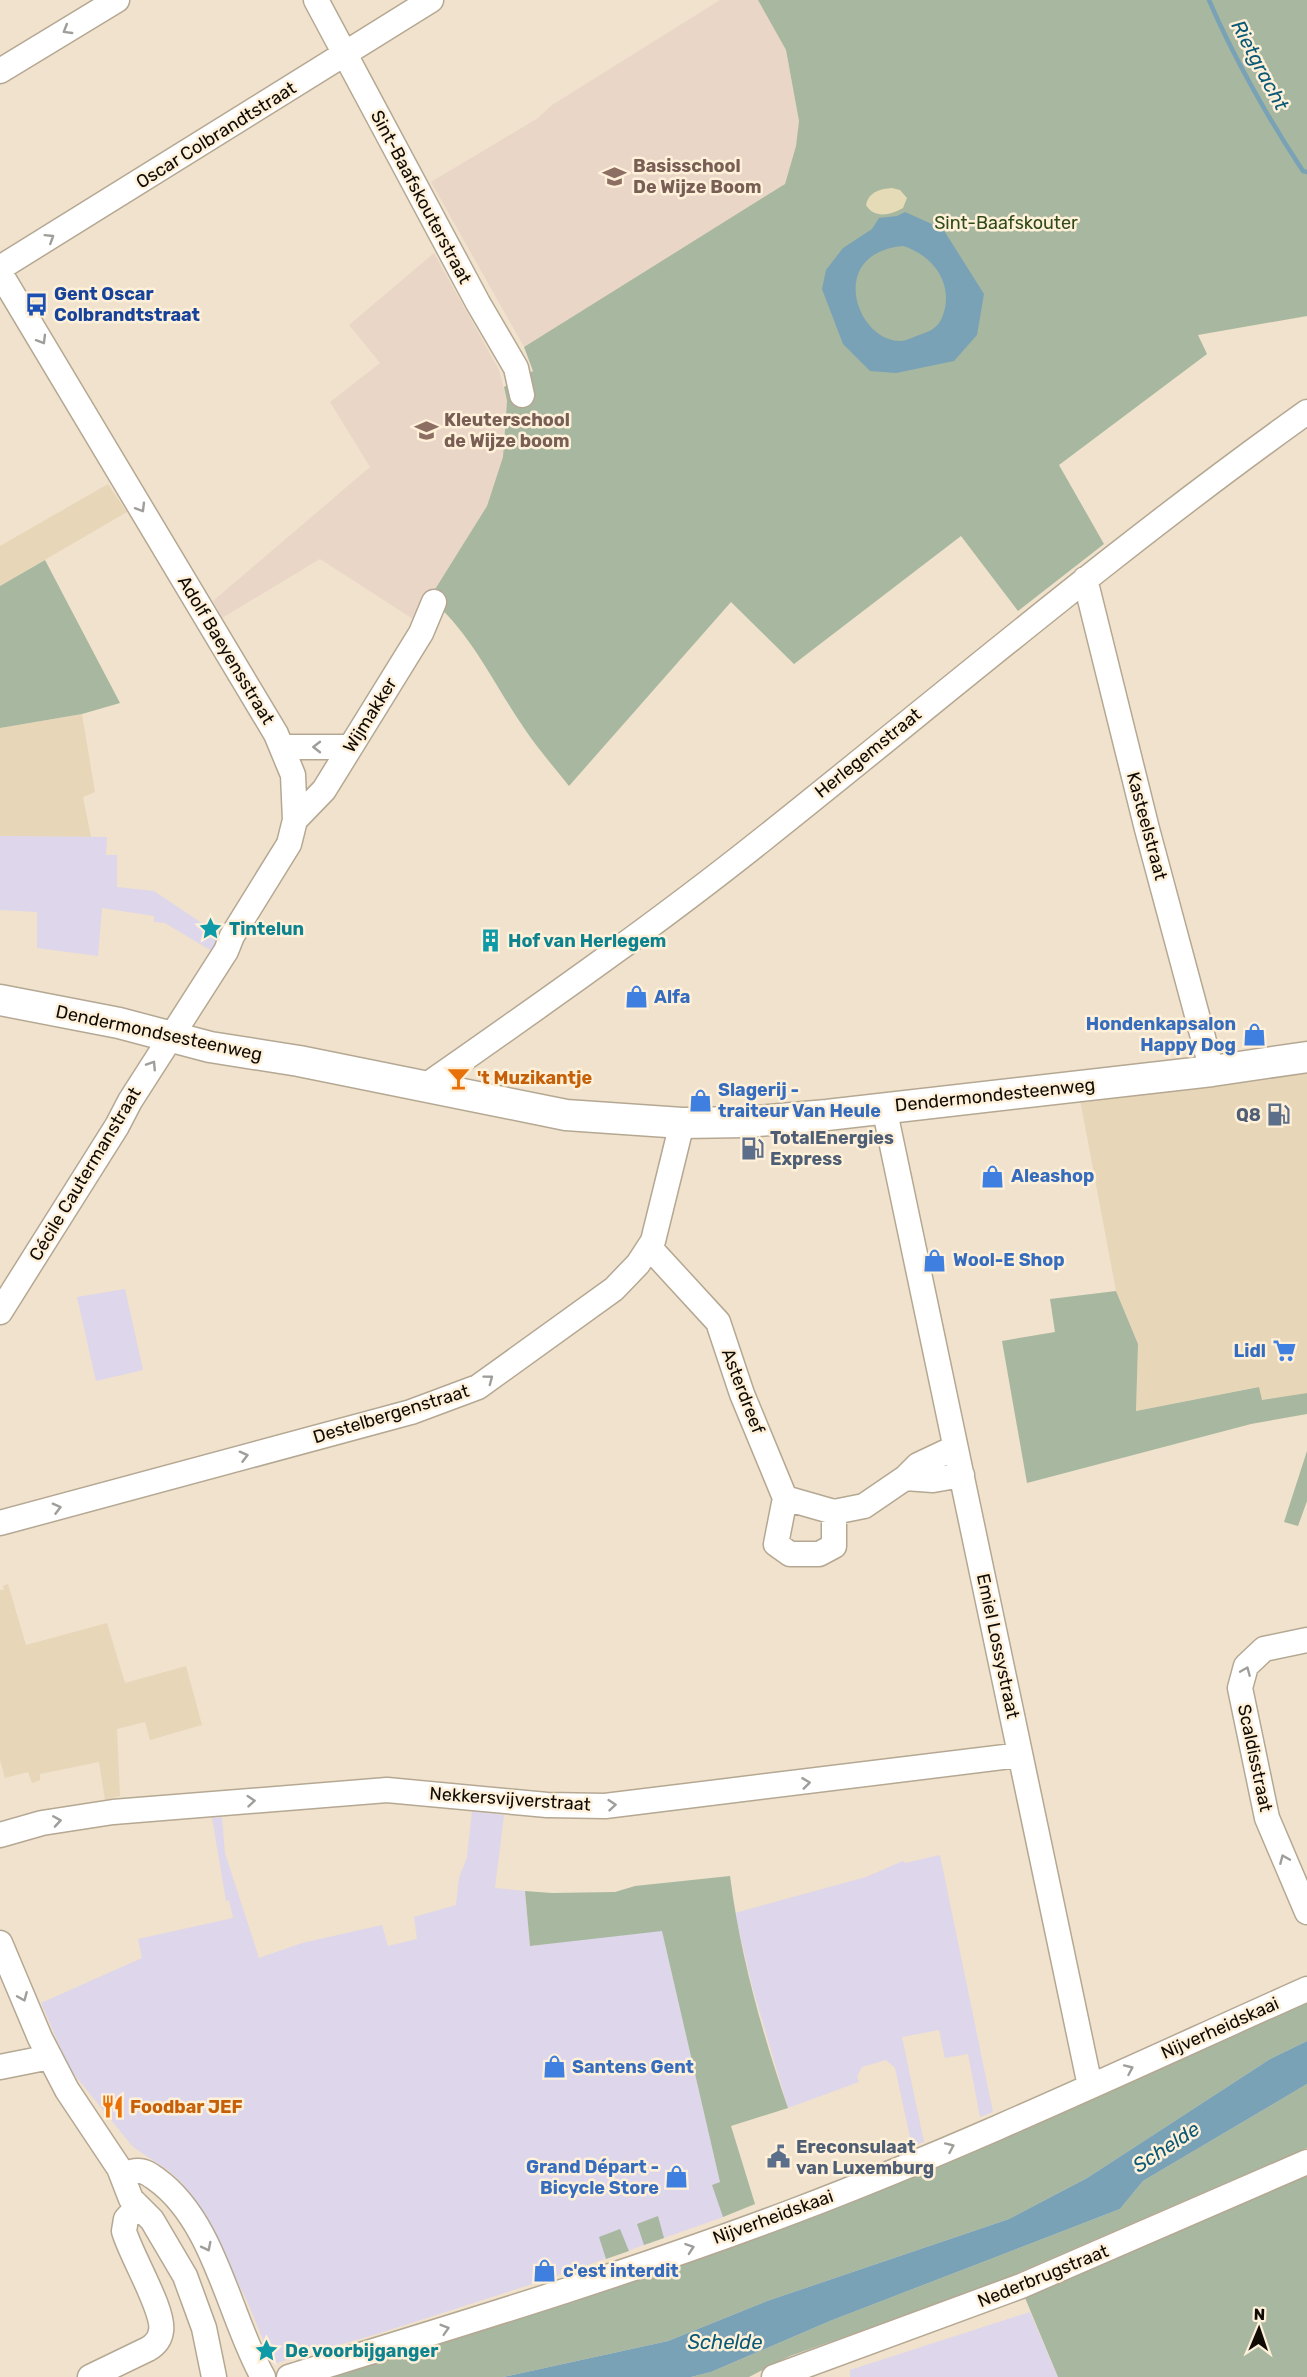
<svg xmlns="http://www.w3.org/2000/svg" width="1307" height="2377" viewBox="0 0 1307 2377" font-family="Rubik,sans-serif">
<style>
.built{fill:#e8d6b9}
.industrial{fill:#ded6eb}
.education{fill:#ead6c7}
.green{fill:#a8b79f}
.sand{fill:#e5dbb6}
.water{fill:#79a2b6;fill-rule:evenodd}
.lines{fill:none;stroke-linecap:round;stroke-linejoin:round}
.stream{stroke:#79a2b6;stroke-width:4.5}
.minor-casing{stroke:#b5a893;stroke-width:27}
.major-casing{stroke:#b5a893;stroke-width:33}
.minor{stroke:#fff;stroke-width:24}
.major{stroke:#fff;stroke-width:30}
.oneway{stroke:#9f9e9b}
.labels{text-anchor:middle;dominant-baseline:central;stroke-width:5;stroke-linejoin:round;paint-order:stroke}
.street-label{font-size:18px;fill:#100c05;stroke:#fef0d9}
.education-label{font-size:18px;font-weight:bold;fill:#785e54;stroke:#fef0d9;text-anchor:start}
.park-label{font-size:18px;fill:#2f4b19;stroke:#fef0d9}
.transit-label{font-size:18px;font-weight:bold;fill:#164399;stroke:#fef0d9;text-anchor:start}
.culture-label{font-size:18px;font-weight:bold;fill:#0d838f;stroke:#fef0d9;text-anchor:start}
.shop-label{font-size:18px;font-weight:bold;fill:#366cbe;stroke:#fef0d9;text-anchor:start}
.food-label{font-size:18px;font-weight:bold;fill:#c56008;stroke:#fef0d9;text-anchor:start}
.service-label{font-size:18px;font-weight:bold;fill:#4e5e75;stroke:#fef0d9;text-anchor:start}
.water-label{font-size:20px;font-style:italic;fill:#0a5976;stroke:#fef0d9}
</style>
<rect width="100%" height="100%" fill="#f0e2cc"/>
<path class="built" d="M108,484l19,28 -127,74v-40z
M82,714l13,78 -12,5 8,40 -91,-1v-108z
M1307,1067v326l-45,8 -4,-14 -122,24 2,-67 -22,-53 -37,-197z
M8,1584l18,61 81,-22 18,60 61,-17 16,59 -52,15 -5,-18 -28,7 3,67 -15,4 -6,-38 -59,12v6l-8,3 -4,-11 -23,6 -5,-18v-170h4l-1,-4z"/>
<path class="industrial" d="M0,836l107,1 -1,18h11v32l37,4 70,47 -9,15 -50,-30 -11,-1v-6l-52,-8 -4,48 -61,-8v-36l-37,-2z
M125,1289l18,81 -47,11 -19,-84z
M472,1811l32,4 -9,73 30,3 5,55 132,-16 58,252 -7,4 10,31 -169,60 -177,57 -104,30 -26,-63 -43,-88 -22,-30 -13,-12 -36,-24 -64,-79 -28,-65 101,-45 -4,-19 95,-21 -4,-18 -3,1 -14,-83 10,-1 3,36 34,105 43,-15 80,-18 6,21 29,-7 -3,-22 42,-12 3,-27 8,-21z
M940,1855l53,257 -13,5 -12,-63 -23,4 -6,-28 -37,7 22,105 -12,4 -17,-78 -9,-8 -24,7 -5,10 2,5 -71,26 -36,-122 -17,-73 131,-36 37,-16 2,2z
M1030,2312l28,65h-208v-7z"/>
<path class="education" d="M720,0h38l28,50 13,71 -3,25 -11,38 -261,163 -93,-165 107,-64 14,-13z
M434,253l65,117 8,31 -4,56 -16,49 -71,115 -96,-62 -98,59 -9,-17 157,-134 -40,-65 50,-39 -31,-38z"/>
<path class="green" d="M758,0h549v316l-109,19 9,19 -148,111 45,79 -86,67 -57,-75 -167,128 -63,-62 -162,184c-15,-19 -31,-37 -45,-58 -28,-40 -56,-101 -95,-129l58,-93 16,-49 4,-56 -3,-14 29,-16 -9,-24 261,-163 11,-38 3,-25 -13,-71z
M45,560l75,143 -38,11 -82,14v-142z
M1116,1291l22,53 -2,67 123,-24 3,13 45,-7v21l-56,10 -224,59 -25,-142 53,-9 -5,-33z
M1307,1451v50l-9,25 -14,-4z
M730,1876c10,78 32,157 58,232l-57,18 24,78 -32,13 -11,-32 8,-3 -58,-251 -132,15 -5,-55 27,2 63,-1 20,-6z
M1307,1999v42l-37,18 -183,119 -78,41 -242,82 -99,40 -165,36h-189l110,-33z
M1307,2084v64l-331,143 -186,65 -41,21h-58l20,-5 119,-51 290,-112 23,-28z
M1307,2170v207h-249l-35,-84z
M658,2216l6,22 -20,7 -7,-21z
M620,2229l9,22 -23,8 -7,-22z"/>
<path class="sand" d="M892,188l8,2 7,8 -4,10c-12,7 -29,11 -37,-3 3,-14 15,-16 26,-17z"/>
<path class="water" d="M905,212l38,17 41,65 -7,41 -23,26 -58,12 -26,-2 -27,-27 -21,-55 4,-19 17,-22 29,-19 7,-11 18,-2zM903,246c27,8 48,33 42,62 -2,8 -4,15 -11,20 -3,3 -8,4 -12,6 -7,2 -15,7 -22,7 -44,0 -74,-88 3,-95z
M1307,2041v43l-164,97 -23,28 -290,112 -119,51 -20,5h-188l165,-36 99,-40 242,-82 78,-41 183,-119z"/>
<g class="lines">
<path class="stream" d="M1209,0c24,56 60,120 94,171l4,1"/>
<defs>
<path id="minor" d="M316,0l162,303 38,65 6,27
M0,71l117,-71
M0,268l431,-268
M0,273l276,461 17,41 2,45 -6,24 -57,92 -6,15 -96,150 -13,25 -117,186
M1085,579l62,250 65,242
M283,747h67
M295,820l29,-30 97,-157 13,-31
M424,1087c114,-80 229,-160 338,-247 181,-144 357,-294 545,-428
M884,1107l206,979
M650,1248l68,74 24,72 43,104 49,14 30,-6 41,-28 13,-13 36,-17
M905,1478l28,2 29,-5
M785,1498l-9,46 14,10h29l15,-8v-34
M0,1523l411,-111 67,-25 136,-98 24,-25 15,-23 29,-118
M1307,1640l-43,9 -18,17 -6,22 27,130 40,94
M0,1835l42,-12 71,-11 274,-22 160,15 58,1 415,-51
M0,1943l40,95 27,52 52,78 12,31 21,21 33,56 19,52 10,49
M0,2067l50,-10
M122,2175c7,-2 15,-6 22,-3 4,1 9,5 12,7 59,42 73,138 107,198
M90,2377l58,-28c7,-4 12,-10 13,-18 4,-20 -31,-77 -37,-100l2,-12 11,-12
M289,2377c169,-52 339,-103 505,-166 174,-66 343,-146 513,-222
M774,2377l247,-91 286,-124"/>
<path id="major" d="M0,1000l119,23 91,24 89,14 267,54 116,8 64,-1 81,-7 385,-44 95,-14"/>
</defs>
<use href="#minor" class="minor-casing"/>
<use href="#major" class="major-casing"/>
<use href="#minor" class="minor"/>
<use href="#major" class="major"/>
</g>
<defs><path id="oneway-chevron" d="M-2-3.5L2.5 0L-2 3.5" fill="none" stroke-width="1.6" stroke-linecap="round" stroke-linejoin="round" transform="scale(1.5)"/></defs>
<g class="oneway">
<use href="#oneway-chevron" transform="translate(67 30) rotate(149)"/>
<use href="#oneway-chevron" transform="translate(50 238) rotate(-32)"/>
<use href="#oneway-chevron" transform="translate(42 340) rotate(59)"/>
<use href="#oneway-chevron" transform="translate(141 508) rotate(59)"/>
<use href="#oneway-chevron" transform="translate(317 747) rotate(-180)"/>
<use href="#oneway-chevron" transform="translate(152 1065) rotate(-57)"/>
<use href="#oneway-chevron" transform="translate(489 1379) rotate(-37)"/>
<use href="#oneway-chevron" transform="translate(244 1456) rotate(-15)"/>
<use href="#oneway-chevron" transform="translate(57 1508) rotate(-15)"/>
<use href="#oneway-chevron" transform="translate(1246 1671) rotate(-67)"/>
<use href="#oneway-chevron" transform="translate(806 1783) rotate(-7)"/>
<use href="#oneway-chevron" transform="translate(251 1801) rotate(-5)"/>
<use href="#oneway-chevron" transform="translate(612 1805) rotate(-5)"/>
<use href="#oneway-chevron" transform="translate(57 1821) rotate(-9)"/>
<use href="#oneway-chevron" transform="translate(1284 1859) rotate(-113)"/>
<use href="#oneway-chevron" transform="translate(23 1997) rotate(67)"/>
<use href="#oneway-chevron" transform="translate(1129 2069) rotate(-24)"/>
<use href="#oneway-chevron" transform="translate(950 2147) rotate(-24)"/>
<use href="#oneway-chevron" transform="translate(207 2247) rotate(63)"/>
<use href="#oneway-chevron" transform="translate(690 2248) rotate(-19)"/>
<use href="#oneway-chevron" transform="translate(445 2329) rotate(-17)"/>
</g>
<defs>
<symbol id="school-bare" viewBox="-9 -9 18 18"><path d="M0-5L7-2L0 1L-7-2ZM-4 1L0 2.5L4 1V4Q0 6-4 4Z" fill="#8d6e63" stroke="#fef0d9" stroke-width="2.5" paint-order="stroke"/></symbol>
<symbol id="bus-bare" viewBox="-9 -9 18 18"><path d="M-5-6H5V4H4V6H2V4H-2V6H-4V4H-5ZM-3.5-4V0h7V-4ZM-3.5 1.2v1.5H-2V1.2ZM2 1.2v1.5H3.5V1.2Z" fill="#1a4fb4" stroke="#fef0d9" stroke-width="2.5" paint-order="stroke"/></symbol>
<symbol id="sight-bare" viewBox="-9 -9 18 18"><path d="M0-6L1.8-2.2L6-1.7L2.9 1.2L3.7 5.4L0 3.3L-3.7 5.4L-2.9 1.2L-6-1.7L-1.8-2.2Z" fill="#0f9aa8" stroke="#fef0d9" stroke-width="2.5" paint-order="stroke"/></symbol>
<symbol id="building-bare" viewBox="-9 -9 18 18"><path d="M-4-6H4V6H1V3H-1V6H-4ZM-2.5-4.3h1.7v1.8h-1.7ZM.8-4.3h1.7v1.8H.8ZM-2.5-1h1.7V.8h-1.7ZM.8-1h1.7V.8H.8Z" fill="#0f9aa8" stroke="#fef0d9" stroke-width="2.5" paint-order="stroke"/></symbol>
<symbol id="shop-bare" viewBox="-9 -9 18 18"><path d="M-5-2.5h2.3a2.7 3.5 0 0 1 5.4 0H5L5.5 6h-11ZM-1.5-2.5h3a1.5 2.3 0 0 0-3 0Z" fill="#3f7fe0" stroke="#fef0d9" stroke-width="2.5" paint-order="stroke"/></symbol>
<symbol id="bar-bare" viewBox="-9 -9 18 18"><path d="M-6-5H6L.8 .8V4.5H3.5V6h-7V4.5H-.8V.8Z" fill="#e8710a" stroke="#fef0d9" stroke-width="2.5" paint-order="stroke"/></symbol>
<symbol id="fuel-bare" viewBox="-9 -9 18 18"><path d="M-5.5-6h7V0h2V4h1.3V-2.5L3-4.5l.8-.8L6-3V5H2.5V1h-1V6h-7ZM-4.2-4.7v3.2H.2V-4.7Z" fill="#5c6f8a" stroke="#fef0d9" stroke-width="2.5" paint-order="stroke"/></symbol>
<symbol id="supermarket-bare" viewBox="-9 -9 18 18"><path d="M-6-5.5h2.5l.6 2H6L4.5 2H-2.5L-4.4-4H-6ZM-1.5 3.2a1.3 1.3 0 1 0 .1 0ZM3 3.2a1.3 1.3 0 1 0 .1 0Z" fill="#3f7fe0" stroke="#fef0d9" stroke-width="2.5" paint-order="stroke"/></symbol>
<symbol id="restaurant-bare" viewBox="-9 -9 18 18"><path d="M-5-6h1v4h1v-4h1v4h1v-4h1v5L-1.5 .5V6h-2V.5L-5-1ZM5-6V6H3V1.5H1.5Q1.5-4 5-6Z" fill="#e8710a" stroke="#fef0d9" stroke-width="2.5" paint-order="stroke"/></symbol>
<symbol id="civic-bare" viewBox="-9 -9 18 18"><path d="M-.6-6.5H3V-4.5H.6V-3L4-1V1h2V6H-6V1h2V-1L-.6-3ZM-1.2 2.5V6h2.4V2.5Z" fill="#5c6f8a" stroke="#fef0d9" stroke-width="2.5" paint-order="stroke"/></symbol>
</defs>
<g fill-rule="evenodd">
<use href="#school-bare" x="598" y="160" width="33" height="33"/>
<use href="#bus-bare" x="20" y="288" width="33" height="33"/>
<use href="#school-bare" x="410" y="414" width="33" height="33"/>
<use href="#sight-bare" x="194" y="912" width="33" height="33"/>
<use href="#building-bare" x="474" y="924" width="33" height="33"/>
<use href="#shop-bare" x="620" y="980" width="33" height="33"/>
<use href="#shop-bare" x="1238" y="1018" width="33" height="33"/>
<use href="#bar-bare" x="442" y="1062" width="33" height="33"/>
<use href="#shop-bare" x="684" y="1084" width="33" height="33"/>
<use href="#fuel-bare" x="1262" y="1098" width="33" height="33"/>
<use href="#fuel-bare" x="736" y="1132" width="33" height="33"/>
<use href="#shop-bare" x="976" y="1160" width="33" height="33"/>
<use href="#shop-bare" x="918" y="1244" width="33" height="33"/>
<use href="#supermarket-bare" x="1268" y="1334" width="33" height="33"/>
<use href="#shop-bare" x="538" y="2050" width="33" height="33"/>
<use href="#restaurant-bare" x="96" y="2090" width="33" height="33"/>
<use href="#civic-bare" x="762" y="2140" width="33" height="33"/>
<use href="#shop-bare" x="660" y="2160" width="33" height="33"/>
<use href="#shop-bare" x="528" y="2254" width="33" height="33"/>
<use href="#sight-bare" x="250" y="2334" width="33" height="33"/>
</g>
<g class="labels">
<g class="street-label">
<text transform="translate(216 135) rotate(-32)">Oscar Colbrandtstraat</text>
<text transform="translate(421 197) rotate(62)">Sint-Baafskouterstraat</text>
<text transform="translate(226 650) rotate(59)">Adolf Baeyensstraat</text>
<text transform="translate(370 715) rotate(-58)">Wijmakker</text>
<text transform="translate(868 753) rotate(-39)">Herlegemstraat</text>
<text transform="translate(1147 826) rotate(75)">Kasteelstraat</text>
<text transform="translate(159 1033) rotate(12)">Dendermondsesteenweg</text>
<text transform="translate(995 1095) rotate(-6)">Dendermondesteenweg</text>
<text transform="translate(85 1174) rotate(-59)">Cécile Cautermanstraat</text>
<text transform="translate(743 1391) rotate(69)">Asterdreef</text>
<text transform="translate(391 1414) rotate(-17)">Destelbergenstraat</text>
<text transform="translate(998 1646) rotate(78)">Emiel Lossystraat</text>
<text transform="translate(1255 1758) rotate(78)">Scaldisstraat</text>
<text transform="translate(510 1799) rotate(4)">Nekkersvijverstraat</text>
<text transform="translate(1220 2028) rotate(-24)">Nijverheidskaai</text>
<text transform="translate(773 2217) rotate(-20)">Nijverheidskaai</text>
<text transform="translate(1043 2276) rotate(-22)">Nederbrugstraat</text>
</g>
<g class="education-label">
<text x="633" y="166">Basisschool<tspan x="633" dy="21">De Wijze Boom</tspan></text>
<text x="444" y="420">Kleuterschool<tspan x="444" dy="21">de Wijze boom</tspan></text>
</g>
<g class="park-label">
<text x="1006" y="223">Sint-Baafskouter</text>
</g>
<g class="transit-label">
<text x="54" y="294">Gent Oscar<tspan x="54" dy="21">Colbrandtstraat</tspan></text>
</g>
<g class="culture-label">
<text x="229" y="929">Tintelun</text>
<text x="508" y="941">Hof van Herlegem</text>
<text x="285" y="2351">De voorbijganger</text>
</g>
<g class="shop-label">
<text x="654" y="997">Alfa</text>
<text x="1236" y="1024" text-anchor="end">Hondenkapsalon<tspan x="1236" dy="21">Happy Dog</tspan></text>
<text x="718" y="1090">Slagerij -<tspan x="718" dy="21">traiteur Van Heule</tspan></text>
<text x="1011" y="1176">Aleashop</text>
<text x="953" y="1260">Wool-E Shop</text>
<text x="1266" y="1351" text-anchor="end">Lidl</text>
<text x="572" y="2067">Santens Gent</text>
<text x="659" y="2167" text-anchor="end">Grand Départ -<tspan x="659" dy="21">Bicycle Store</tspan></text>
<text x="563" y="2271">c'est interdit</text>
</g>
<g class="food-label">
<text x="477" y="1078">'t Muzikantje</text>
<text x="130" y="2107">Foodbar JEF</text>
</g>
<g class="service-label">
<text x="1261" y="1115" text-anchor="end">Q8</text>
<text x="770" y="1138">TotalEnergies<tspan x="770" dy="21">Express</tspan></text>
<text x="796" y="2147">Ereconsulaat<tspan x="796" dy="21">van Luxemburg</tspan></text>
</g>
<g class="water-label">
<text transform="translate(1260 65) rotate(62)">Rietgracht</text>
<text transform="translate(1166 2147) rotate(-33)">Schelde</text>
<text x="725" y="2342">Schelde</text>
</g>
</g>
<g transform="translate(1259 2329) rotate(2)" stroke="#fef0d9" stroke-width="4.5" paint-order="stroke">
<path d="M0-4.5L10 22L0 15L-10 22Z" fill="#100c05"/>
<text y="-9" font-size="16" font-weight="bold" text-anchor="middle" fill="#100c05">N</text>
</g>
</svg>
